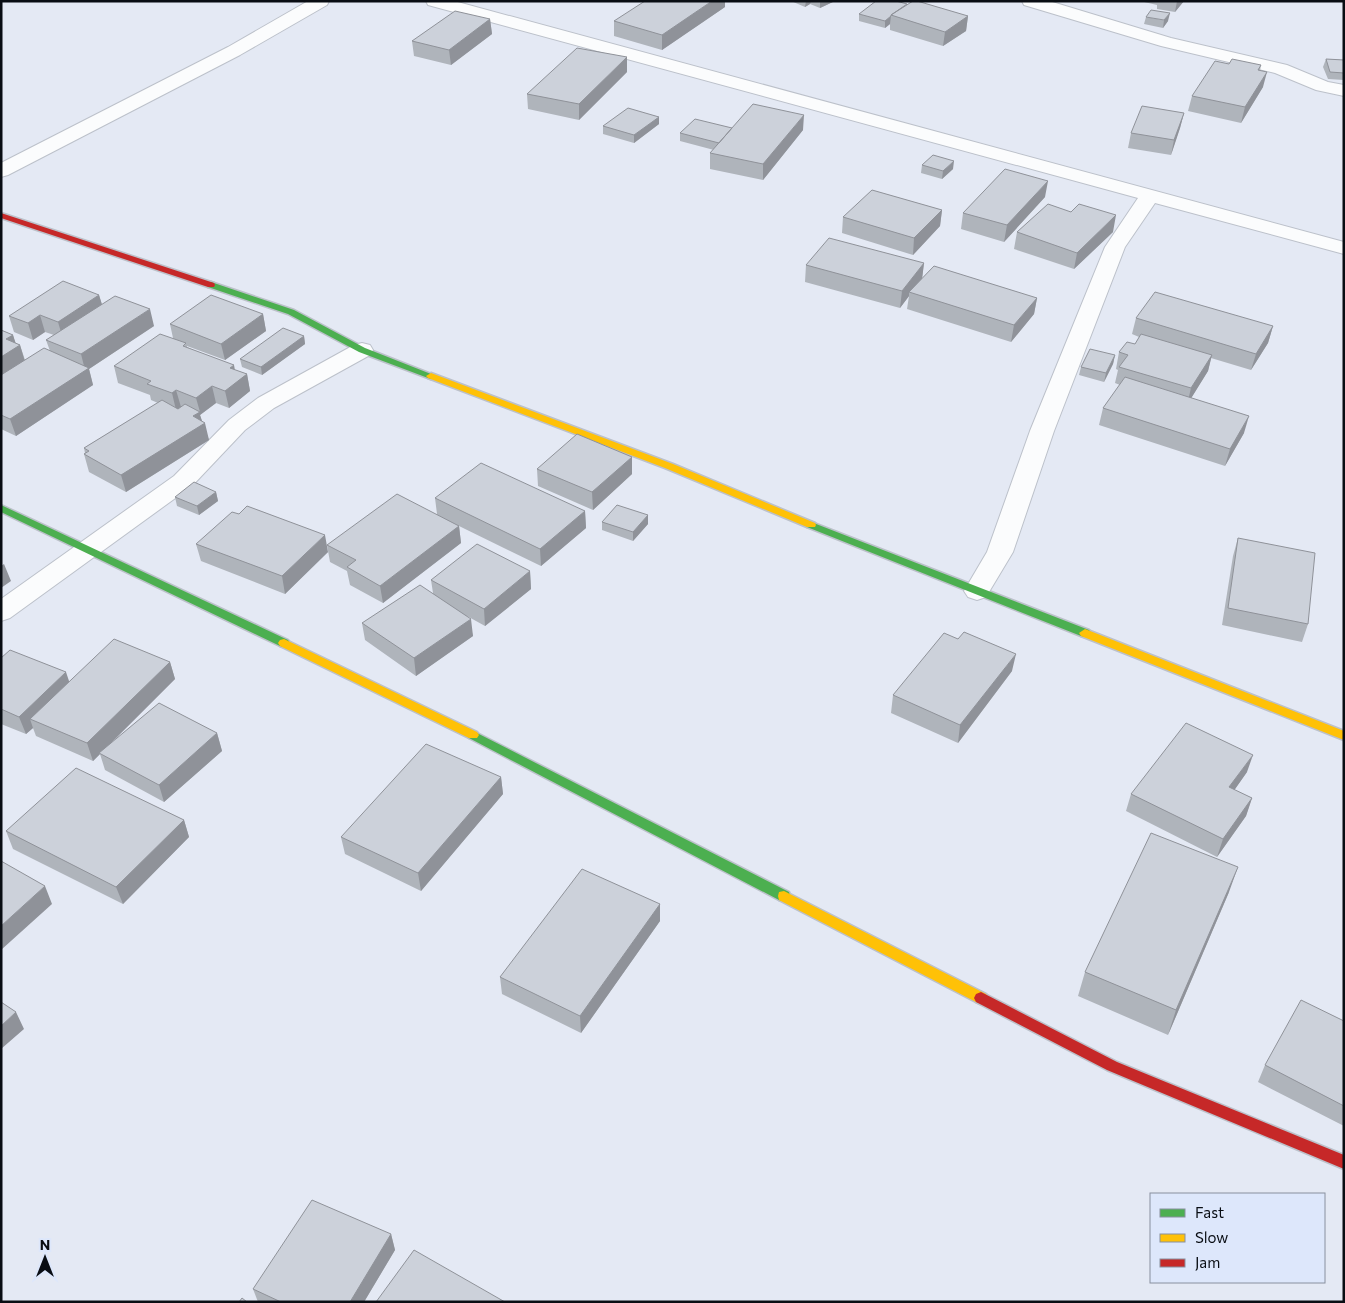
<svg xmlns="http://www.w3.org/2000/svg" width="1345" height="1303" viewBox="0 0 1345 1303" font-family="Commissioner,sans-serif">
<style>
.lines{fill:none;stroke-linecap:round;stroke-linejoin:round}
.street-casing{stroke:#bcc1ca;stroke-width:2}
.fast-casing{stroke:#bcc1ca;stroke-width:3}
.slow-casing{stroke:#bcc1ca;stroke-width:3}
.jam-casing{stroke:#bcc1ca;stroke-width:3}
.street{fill:#fbfcfd;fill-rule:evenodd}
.fast{fill:#4caf50;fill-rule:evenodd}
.slow{fill:#ffc107;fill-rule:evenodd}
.jam{fill:#c62828;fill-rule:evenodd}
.wall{fill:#afb4bb}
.shaded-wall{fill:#8f9299}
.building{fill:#ccd1da;stroke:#8f9299}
</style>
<rect width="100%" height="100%" fill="#e4e9f4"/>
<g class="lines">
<defs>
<path id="street" d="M308,1h21l-2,4 -87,50 -232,120 -7,2v-14l227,-116z
M426,1h28l890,241v12l-189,-51 -30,44 -71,184 -41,121 -27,45 -9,3 -9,-3 -4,-6 23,-39 43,-121 75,-184 33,-49 -710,-193z
M1022,1h27l122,37 116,27 41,17 16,3v11l-28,-6 -41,-17 -114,-27 -137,-41z
M362,343l8,2 3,5 -3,5 -96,53 -29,22 -53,56 -182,132 -9,3v-22l173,-123 55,-56 29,-22 96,-53z"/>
<path id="fast" d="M211,282l83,28 71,38 71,28 -5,3 -3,-1 -69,-26 -71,-38 -80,-27 -1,-2z
M1,505l287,135 2,3 -6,4 -4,-1 -279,-134z
M811,522l278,108 2,3 -6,4 -4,-1 -274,-109 -1,-2z
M473,731l316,161 1,4 -1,4 -5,1 -5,-1 -310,-162 -2,-3 2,-3z"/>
<path id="slow" d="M431,373l242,91 142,59 1,2 -1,2h-8l-142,-59 -237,-90 -2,-2z
M1085,629l259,102v9l-263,-104 -2,-3z
M284,639l193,93 2,3 -2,3h-8l-189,-92 -2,-3 2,-3z
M784,891l202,103 2,4 -2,4 -5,2 -5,-2 -197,-102 -1,-4 1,-4z"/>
<path id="jam" d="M1,213l213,70 1,2 -1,2h-6l-207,-69z
M981,992l136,70 227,93v14l-237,-99 -131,-68 -2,-4 2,-4z"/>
</defs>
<use href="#street" class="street-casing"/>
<use href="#fast" class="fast-casing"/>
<use href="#slow" class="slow-casing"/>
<use href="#jam" class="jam-casing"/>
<use href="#street" class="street"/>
<use href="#fast" class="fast"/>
<use href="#slow" class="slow"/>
<use href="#jam" class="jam"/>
</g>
<path class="wall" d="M791,1h44l-15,7 -10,-4 -5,3z
M1140,1h44l-9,11 -18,-3v-4z
M907,5l61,11 -2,15 -23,15 -53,-16v-6l-5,4 -26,-7v-7z
M725,7l-63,43 -48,-14v-15z
M1146,17l22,4 -5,7 -19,-4z
M490,19l2,15 -41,31 -37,-9 -2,-15z
M1326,59l18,1v20l-16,-1 -5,-12z
M1229,64l32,1 -1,6 3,16 -22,36 -53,-12 4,-15z
M627,72l-48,48 -51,-11 -1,-15z
M1184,113l-4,15 -9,27 -43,-7 3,-15z
M659,117v7l-25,19 -31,-9v-8z
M732,128l71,2 -40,50 -53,-11v-16l4,-3 -34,-9v-8z
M922,165l31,4 -11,10 -21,-6z
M1045,197l-41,45 -43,-13 2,-16z
M942,210l-2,16 -27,29 -71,-22 1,-16z
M1017,232h96l-39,37 -60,-20z
M924,263l-2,16 115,19 -3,16 -23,28 -104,-33 2,-13 -9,12 -95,-26 1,-17z
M99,295l3,10 52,21 -65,43 4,16 -77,51 -15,-7v-99l12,5 2,8 5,2 5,15 25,-9 -4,-11 8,-5 -9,-3 -12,8 -19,-8 -5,-16z
M263,314l3,17 -41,29 -38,-14v1l48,23 12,4 3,17 -21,17 -13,-5 -16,12 2,6 7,19 -83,52 -37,-20 -5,-18 1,-1 -1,-5 74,-45 -7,-3 -1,-5 -32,-12 -4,-17 59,-28 -3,-14z
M1136,318l137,8 -5,17 -17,27 -40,-12 -3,13 -17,27 53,35 -19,33 -126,-41 4,-17 17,-23 -5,-2 3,-13 -2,-1 3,-17 16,-8 4,-7 -7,-3z
M304,336l1,8 -43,31 -20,-8 -2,-8z
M1115,355l-2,9 -9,18 -25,-7 2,-8z
M632,457v17l-39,36 -55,-24 -1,-17z
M216,492l2,9 -19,14 -22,-9 -2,-9z
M435,498l150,13 1,17 -45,38 -82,-40 2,17 -78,60 -33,-18 -3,-14 -17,-9 -3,-17 110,-31z
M648,515v9l-15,17 -31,-11v-8z
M1238,538l70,86 -6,18 -80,-17 11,-69z
M196,544l132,8 -43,42 -84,-33z
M530,571l1,18 -46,37 -18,-10 6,20 -57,40 -51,-36 -3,-17 71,-30 -2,-13z
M958,639l54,32 -54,72 -67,-30 2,-18z
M1,658l68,24 101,-20 5,17 -63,63 105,-9 5,18 -58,51 -59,-32 -5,-16 -7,7 -57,-25 -3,-8 -7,6 -25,-10z
M1247,772l-13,18 18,8 -6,18 -29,41 -91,-46 5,-17z
M501,777l2,17 -82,97 -76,-37 -4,-17z
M184,820l5,17 -66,67 -110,-55 -7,-18z
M1229,892l-61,143 -90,-39 7,-24z
M660,904v17l-79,112 -79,-39 -2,-17z
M1344,1021v105l-86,-44 7,-17z
M391,1234l4,16 -31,52h-106l-5,-13z"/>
<path class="shaded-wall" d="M712,1h13v6l-63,43v-15z
M806,1h5l-1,3 -5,3z
M820,1h15l-15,7z
M1177,1h7l-9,11z
M1170,13l-2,8 -5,7 1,-8z
M891,16l-1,8 -5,4v-7z
M968,16l-2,15 -23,15 2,-14z
M490,19l2,15 -41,31 -2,-15z
M627,57v15l-48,48v-16z
M1267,72l-4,15 -22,36 4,-16z
M1184,113l-4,15 -9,27 3,-15z
M804,115l-1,15 -40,50v-16z
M659,117v7l-25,19v-8z
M954,161l-1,8 -11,10 1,-8z
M1048,181l-3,16 -41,45 3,-17z
M942,210l-2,16 -27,29 1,-17z
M1116,215l-3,17 -39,37 3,-16z
M924,263l-2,16 -13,13v4l-9,12 2,-17z
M99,295l5,16 -41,28 -5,-17z
M1037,298l-3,16 -23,28 3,-17z
M150,309l4,17 -65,43 4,16 -77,51 -6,-17 75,-49 -4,-16z
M263,314l3,17 -41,29 -4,-16z
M40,315l5,17 -12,8 -5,-17z
M1273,326l-5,17 -17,27 5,-16z
M13,335l4,12 3,-2 5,17 -24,15v-20l5,-18z
M304,336l1,8 -43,31 -1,-8z
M1115,355l-2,9 -9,18 2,-9z
M1212,355l-4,16 -21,34 4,-17z
M234,365l3,16 10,-7 3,17 -21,17 -4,-17 5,-23z
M212,386l4,17 -16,12 3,9 2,-1 4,17 -83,52 -5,-17 72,-59 7,-4 -4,-14z
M176,390l5,17 -5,3 -4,-17z
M1249,416l-5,17 -19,33 5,-17z
M632,457v17l-39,36 -1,-18z
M216,492l2,9 -19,14 -2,-9z
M585,511l1,17 -45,38 -1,-17z
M648,515v9l-15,17v-9z
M459,526l2,17 -78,60 -3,-17z
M325,535l3,17 -43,42 -3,-18z
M4,564l7,17 -10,7v-22z
M530,571l1,18 -46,37 -1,-17z
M471,619l2,17 -57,40 -2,-18z
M1016,654l-4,17 -54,72 2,-18z
M170,662l5,17 -74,74h-2l1,1 -7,7 -6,-18z
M66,672l6,18 -42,29 3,9 -7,6 -7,-17z
M217,733l5,18 -58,51 -5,-17z
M1253,755l-6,17 -23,33 5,-18z
M501,777l2,17 -82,97 -3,-18z
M1252,798l-6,18 -29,41 6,-18z
M184,820l5,17 -66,67 -7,-17z
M1238,867l-9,25 -61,143 8,-25z
M45,886l7,18 -51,46v-24z
M660,904v17l-79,112 -1,-17z
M16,1012l8,17 -23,20v-23z
M391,1234l4,16 -31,52h-14z"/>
<path class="building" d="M645,1h67l-50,34 -48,-14z
M876,1h20l11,3 -16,11v1l-6,5 -26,-7z
M913,1h4l51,15 -23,16 -54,-17z
M1151,10l19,3 -6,7 -18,-3z
M455,11l35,8 -41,31 -37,-9z
M577,48l50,9 -48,47 -52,-10z
M1232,59l29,6 -3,5 9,2 -22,35 -53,-11 23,-35 14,3z
M1326,59l18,1v13l-14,-1z
M753,104l51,11 -41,49 -53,-11z
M1142,106l42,7 -10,27 -43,-7z
M628,108l31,9 -25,18 -31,-9z
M695,119l37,9 -13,15 -39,-10z
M933,155l21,6 -11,10 -21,-6z
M1005,169l43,12 -41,44 -44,-12z
M872,190l70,20 -28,28 -71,-21z
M1048,204l23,8 8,-8 37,11 -39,38 -60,-21z
M829,238l95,25 -22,28 -96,-26z
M934,266l103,32 -23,27 -105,-33z
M63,281l36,14 -41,27 -18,-7 -12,8 -19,-7z
M1155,292l118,34 -17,28 -120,-36z
M211,295l52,19 -42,30 -51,-20z
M115,296l35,13 -69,45 -35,-14z
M283,328l21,8 -43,31 -21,-8z
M1,330l12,5 -7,4 14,6 -19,12z
M160,334l26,9 -3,3 51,19 -4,3 17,6 -22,17 -13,-5 -16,12 -20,-8 -4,3 -25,-9 4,-3 -37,-15z
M1141,334l71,21 -21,33 -72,-21 9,-12 -9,-3 8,-10 8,2z
M44,348l45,20 -79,51 -9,-4v-40z
M1090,349l25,6 -9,18 -25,-6z
M1125,377l124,39 -19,33 -127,-41z
M162,400l16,9 7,-5 15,8 -7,4 12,7 -84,52 -37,-21 5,-3 -5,-3z
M577,434l55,23 -40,35 -55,-23z
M481,463l104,48 -45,38 -105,-51z
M194,482l22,10 -19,14 -22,-9z
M397,494l62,32 -79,60 -33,-19 9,-7 -29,-15z
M617,505l31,10 -15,17 -31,-10z
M247,506l78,29 -43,41 -86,-32 36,-32 7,2z
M1238,538l77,15 -7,71 -80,-16z
M477,544l53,27 -46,38 -53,-29z
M420,585l51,34 -57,39 -52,-35z
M964,632l52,22 -56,71 -67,-30 51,-62 14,6z
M114,639l56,23 -83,81 -57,-24z
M10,650l56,22 -47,45 -18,-8v-51z
M159,703l58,30 -58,52 -60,-32z
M1186,723l67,32 -24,32 23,11 -29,41 -92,-45z
M426,744l75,33 -83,96 -77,-36z
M76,768l108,52 -68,67 -110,-56z
M1151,833l87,34 -62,143 -91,-38z
M1,861l44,25 -44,40z
M582,869l78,35 -80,112 -80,-39z
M1301,1000l43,21v85l-79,-41z
M1,1002l15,10 -15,14z
M312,1200l79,34 -41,68h-69l-28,-13z
M414,1250l91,52h-129z
M242,1298l5,4h-8z"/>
<rect width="1345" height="1303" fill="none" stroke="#090d13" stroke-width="5"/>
<rect x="1150" y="1193" width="175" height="90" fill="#dde7fb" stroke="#88909e"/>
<rect x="1160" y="1209" width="25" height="8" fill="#4caf50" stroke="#88909e"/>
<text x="1195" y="1218" font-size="15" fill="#090d13">Fast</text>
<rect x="1160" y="1234" width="25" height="8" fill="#ffc107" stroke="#88909e"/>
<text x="1195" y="1243" font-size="15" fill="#090d13">Slow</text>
<rect x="1160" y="1259" width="25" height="8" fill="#c62828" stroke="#88909e"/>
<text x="1195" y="1268" font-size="15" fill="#090d13">Jam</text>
<g transform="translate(45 1258)" stroke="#dde7fb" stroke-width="4" paint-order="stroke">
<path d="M0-4L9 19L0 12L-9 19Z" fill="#090d13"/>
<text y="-8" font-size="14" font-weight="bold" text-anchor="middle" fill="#090d13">N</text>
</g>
</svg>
